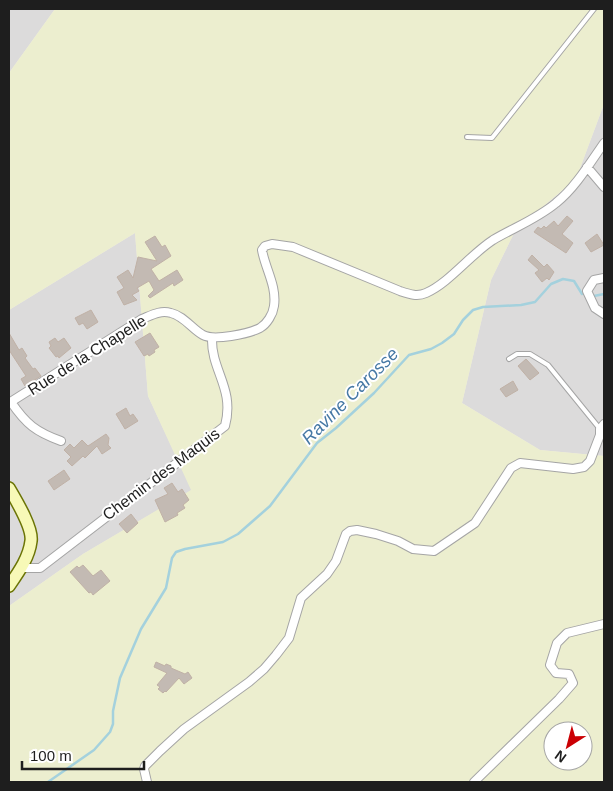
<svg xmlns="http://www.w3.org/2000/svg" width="613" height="791" viewBox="0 0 613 791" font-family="Helvetica,sans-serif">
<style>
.residential{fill:#dcdbdb}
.farmland{fill:#eceecf;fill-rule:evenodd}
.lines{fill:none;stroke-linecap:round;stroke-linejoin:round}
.stream{stroke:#a4d1dd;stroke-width:2.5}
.building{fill:#c3bab3;stroke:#c0b1a6}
.service-casing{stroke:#a5a5a5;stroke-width:6}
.minor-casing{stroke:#a5a5a5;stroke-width:10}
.secondary-casing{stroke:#6b7405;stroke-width:14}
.service{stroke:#fff;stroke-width:4}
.minor{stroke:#fff;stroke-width:8}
.secondary{stroke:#f7f9b7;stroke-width:11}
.labels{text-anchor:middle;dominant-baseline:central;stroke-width:4;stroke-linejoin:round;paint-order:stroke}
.street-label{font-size:16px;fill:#1e1e1e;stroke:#fff}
.water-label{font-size:18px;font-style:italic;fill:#4779a5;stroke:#fff}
</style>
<rect width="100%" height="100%" fill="#efebe3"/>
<path class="residential" d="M9,9h46l-46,64z
M604,104v352l-64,-6 -78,-47 29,-123 25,-51 60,-50z
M135,233l13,163 44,94 -109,64 -74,52v-296z"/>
<path class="farmland" d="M55,9h549v95l-28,75 -60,50 -25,51 -29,123 78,47 64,6v326h-595v-176l74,-52 108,-64 -43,-94 -13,-163 -126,77v-237zM553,731h30v30h-30z"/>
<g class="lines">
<path class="stream" d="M594,296l10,-2
M48,782l46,-32 16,-18 3,-8v-13l7,-33 21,-49 25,-41 6,-30 4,-6 9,-3 38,-7 15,-8 32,-28 47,-63 19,-15 38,-35 35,-38 22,-6 11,-6 12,-9 9,-14 10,-10 10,-3 38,-2 14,-3 16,-18 12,-5 11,2 8,13"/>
</g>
<path class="building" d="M567,216l6,5 -11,13 11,9 -7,10 -32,-21 4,-5 3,2 3,-3 2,2 8,-7 4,5z
M597,234l7,11 -13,7 -6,-9z
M155,236l7,11 3,-2 6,11 -20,13 8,12 18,-11 6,10 -9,6 -1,-3 -23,15 -2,-2 6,-6 -5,-9 -12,7 2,3 -7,4 5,5 -13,5 -7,-13 7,-4 -7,-11 11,-7 5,8 5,-21 19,4 -12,-19z
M532,255l12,12 3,-3 7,8 -5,8 -2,-2 -5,4 -7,-9 4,-3 -11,-10z
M91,310l7,12 -11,7 -4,-6 -4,2 -4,-7z
M9,333l10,17 3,-2 5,8 -2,2 8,11 2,-1 6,8 -16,10 -4,-7 5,-3 -17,-26z
M150,333l9,14 -5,3 1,2 -6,4 -1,-2 -4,2 -9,-14z
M55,338l3,4 6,-4 7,10 -12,10 -1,-2 -2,1 -7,-9 2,-2 -2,-4z
M526,359l13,14 -9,7 -12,-14z
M513,381l5,9 -12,7 -6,-8z
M126,408l4,8 3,-2 5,7 -13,8 -9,-15z
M106,434l3,4 -1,7 3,3 -9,6 -5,-8 -12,12 -2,-2 -11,10 -5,-5 4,-4 -7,-7 6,-6 4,4 8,-8 6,6z
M64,470l6,9 -16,11 -6,-9z
M172,483l6,9 4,-3 7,11 -6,5 2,3 -8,5 1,2 -13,7 -10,-22 13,-6 -4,-6z
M131,514l7,9 -11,10 -8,-9z
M83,565l10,11 8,-6 9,11 -17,14 -2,-3 -2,1 -19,-21 7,-6 2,2z
M156,662l9,4 1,-2 5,2v2l14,6 3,-2 4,6 -8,6 -5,-6 -13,14 -1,-1 -2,2 -5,-4 2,-2 -3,-2 10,-12 -13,-6z"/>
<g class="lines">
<defs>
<path id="service" d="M467,137l25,1 102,-129
M509,359l8,-5h13l18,11 52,64"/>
<path id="minor" d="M587,167l17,20
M604,278l-10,2 -7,11 8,17 9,6
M11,402c15,22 25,30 50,39
M9,403l133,-84c10,-4 18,-9 29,-6 13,3 21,16 32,22 11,6 45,-1 57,-7 7,-4 13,-14 14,-22 3,-20 -9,-38 -12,-56l3,-4 7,-2 21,3 107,44c9,3 17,6 26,2 23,-10 45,-39 67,-53 20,-12 44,-21 63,-37 19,-15 34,-40 48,-60
M22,568h18l185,-142c10,-38 -14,-55 -13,-88
M147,782l-3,-13 1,-3 15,-15 24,-22 65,-47 15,-13 12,-14 13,-17 12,-40 26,-24 9,-13 10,-27 4,-3 7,-1 19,4 22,7 15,8 21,2 41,-28 36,-55 9,-5 53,6 11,-2 6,-6 10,-26v-6l4,-5
M474,782l85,-83 14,-16 -4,-9 -13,-1 -6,-8 7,-22 10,-10 37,-9"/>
<path id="secondary" d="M9,488c7,12 24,40 22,53 -2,17 -13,32 -22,45"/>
</defs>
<use href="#service" class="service-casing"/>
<use href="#minor" class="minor-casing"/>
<use href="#secondary" class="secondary-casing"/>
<use href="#service" class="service"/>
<use href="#minor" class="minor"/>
<use href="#secondary" class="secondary"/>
</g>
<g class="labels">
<g class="street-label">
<text transform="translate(87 355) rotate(-32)">Rue de la Chapelle</text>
<text transform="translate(161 474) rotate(-37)">Chemin des Maquis</text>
</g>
<g class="water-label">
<text transform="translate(350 396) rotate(-45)">Ravine Carosse</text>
</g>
</g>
<rect width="613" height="791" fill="none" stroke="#1e1e1e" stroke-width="20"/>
<g transform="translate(568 746) rotate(216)"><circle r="24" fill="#ffffff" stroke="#a5a5a5"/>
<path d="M0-4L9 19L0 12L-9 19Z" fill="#cb0004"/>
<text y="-8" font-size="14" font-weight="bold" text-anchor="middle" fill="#1e1e1e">N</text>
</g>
<path d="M22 761v8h122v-8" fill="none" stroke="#1e1e1e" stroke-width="2.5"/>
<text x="30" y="761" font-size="15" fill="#1e1e1e" stroke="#ffffff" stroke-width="4" paint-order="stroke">100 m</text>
</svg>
